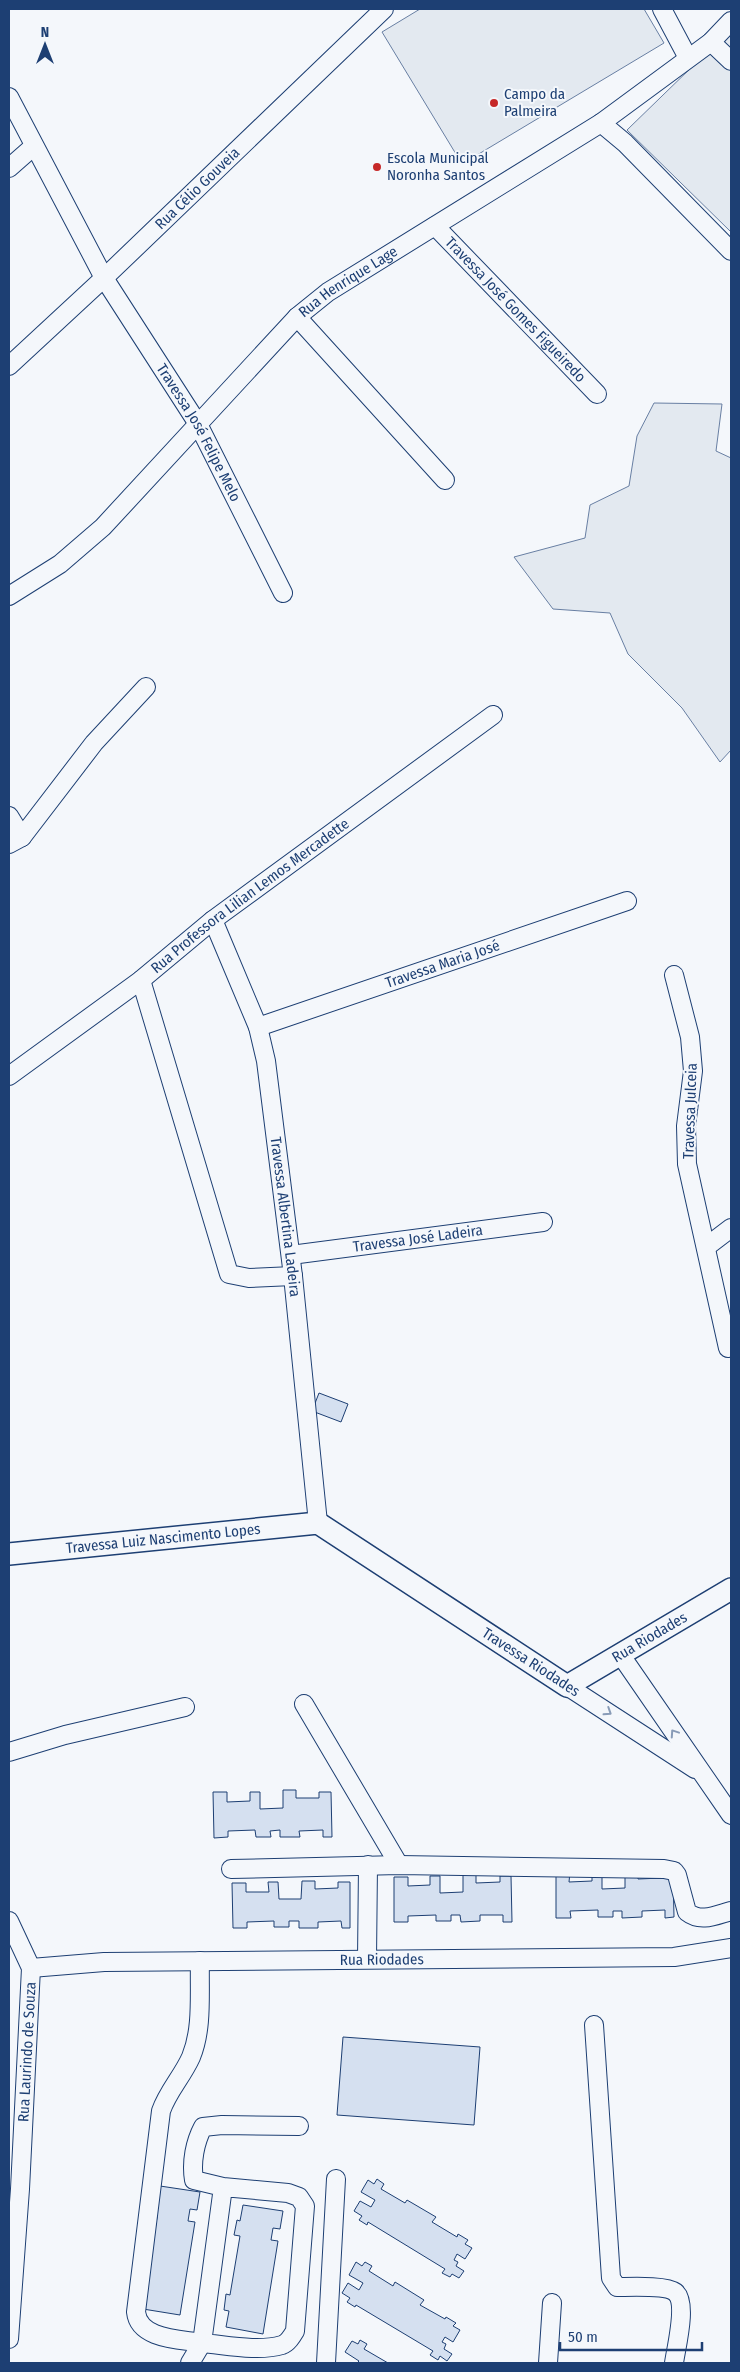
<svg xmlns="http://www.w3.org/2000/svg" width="740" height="2372" viewBox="0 0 740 2372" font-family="'Fira Sans Condensed',sans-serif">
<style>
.green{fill:#e3e9f0;stroke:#687fa3}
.building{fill:#d5e0f0;stroke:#1d3f73}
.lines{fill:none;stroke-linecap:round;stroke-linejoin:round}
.minor-casing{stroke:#1d3f73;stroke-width:20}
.tertiary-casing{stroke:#1d3f73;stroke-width:24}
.minor{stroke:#f4f7fb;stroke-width:18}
.tertiary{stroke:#f4f7fb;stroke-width:21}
.oneway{stroke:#889bb7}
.poi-dot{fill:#c62828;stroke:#f4f7fb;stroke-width:2}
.labels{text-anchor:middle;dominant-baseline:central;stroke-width:4;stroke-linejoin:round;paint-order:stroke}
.poi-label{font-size:15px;fill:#1d3f73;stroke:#f4f7fb;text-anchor:start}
.street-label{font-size:15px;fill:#1d3f73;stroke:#f4f7fb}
</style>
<rect width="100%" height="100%" fill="#f4f7fb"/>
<path class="green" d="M420,9h224l20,34 -202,121 -80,-132z
M731,29v203l-104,-102z
M654,403l68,1 -6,47 15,7v292l-11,12 -38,-54 -54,-54 -18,-41 -57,-4 -39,-52 71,-19 5,-33 39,-19 8,-50z"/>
<path class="building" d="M319,1393l29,11 -7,18 -29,-11z
M283,1790h13v8h23v-6h12l1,45h-9v-7l-24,1 1,6h-20v-7l-10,1 1,6h-15l-1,-7 -27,1v6l-14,1 -1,-46h14v10l23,-1v-9h10v17l23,-1z
M638,1870v9l24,-1 -1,-6h12l1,45 -9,1v-8l-23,1v6l-20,1v-7h-9v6h-15v-7l-28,1 1,7h-15v-45l14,-1 -1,10 23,-1v-9h10v17l23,-1v-17z
M463,1874h13v9l24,-1v-6h11l1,46h-9v-7h-23v6l-19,1 -1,-7h-9v6h-15v-6l-28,1v6h-14v-45h14v9l22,-1v-9h10v17l23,-1z
M302,1881h13v8l23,-1v-6h12v46h-8l-1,-7 -23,1v6h-19v-7h-10v6h-15v-6l-27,1v6h-14l-1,-45h14v9h23l-1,-10h10l1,17h22z
M343,2037l137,10 -6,78 -137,-10z
M377,2179l7,5 -3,5 24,14 2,-3 29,17 -4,5 25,15 1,-3 10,6 -3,4 7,4 -7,11 -8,-5 -3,6 4,2 -2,4 8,5 -5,7 -7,-4 -2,3 -8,-4 3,-4 -77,-47 -1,3 -8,-5 3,-4 -8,-5 6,-10 11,6 4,-7 -14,-8 7,-12 6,4z
M160,2186l40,6 -3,18 -7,-1 -2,12 7,1 -15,93 -37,-6 14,-92 -5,-1z
M243,2205l40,6 -3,18 -7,-1 -2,12 7,1 -15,93 -37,-7 3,-16 -5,-1 2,-16 4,1 10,-59 -6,-1 3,-15 3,1z
M356,2262l6,4 3,-4 7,4 -3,5 24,15 2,-4 29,18 -4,5 25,14 1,-2 10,6 -3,3 7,4 -7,12 -8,-5 -3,5 4,2 -2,5 8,5 -5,7 -7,-5 -2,4 -8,-5 3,-4 -77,-46 -1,2 -8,-5 3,-4 -8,-5 6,-10 11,7 4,-7 -14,-8z
M360,2340l7,4 -3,5 24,14h-31l2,-2 -14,-9 7,-11 6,3z"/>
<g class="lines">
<defs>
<g id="minor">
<path d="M662,9l26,49"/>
<path d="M711,42l20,19"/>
<path id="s1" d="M9,97l95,181 94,146 85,169"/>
<path d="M601,123l24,20 106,108"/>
<path d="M9,168l25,-22"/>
<path id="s2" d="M435,226l162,168"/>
<path d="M297,317l148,163"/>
<path id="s3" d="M9,366l95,-88 280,-269"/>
<path id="s4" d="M9,596l51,-32 43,-37 194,-210 31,-25 273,-169 110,-81 20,-21"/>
<path d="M9,816l13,21"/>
<path d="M9,844l13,-7 72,-94 52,-56"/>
<path id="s5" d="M213,920l45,107 8,34 27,215 25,247"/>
<path d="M674,975l16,62 3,34 -7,55 1,38 41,184"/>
<path d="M141,980l88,294 20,4 44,-2"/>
<path id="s6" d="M258,1027l369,-126"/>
<path id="s7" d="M9,1076l132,-96 72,-60 280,-205"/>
<path d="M706,1247l25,-19"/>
<path id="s8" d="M291,1255l252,-33"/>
<path d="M620,1654l111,161"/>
<path d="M567,1686l128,83"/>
<path d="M304,1704l95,161"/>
<path d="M9,1752l56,-17 120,-28"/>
<path d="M231,1869l168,-4 265,4 10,2 3,4 10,37c14,11 29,3 44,-1"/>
<path d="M9,1921l22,47 -11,221 -11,150"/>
<path d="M367,1959l1,-94"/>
<path id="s9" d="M31,1968l73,-6 570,-5 57,-9"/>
<path d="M594,2025l17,253 6,9c12,0 49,-2 58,5 13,10 1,56 -1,71"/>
<path d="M223,2187l-21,156c24,2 56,9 80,2 6,-2 10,-9 13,-14l10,-125 -6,-9 -11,-4 -65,-6 -29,-7c-3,-18 1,-38 9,-53l19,-2 77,1"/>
<path d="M190,2363l12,-20c-21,-4 -63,-3 -66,-31l25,-201c7,-20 21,-34 30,-54 12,-29 8,-64 9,-96"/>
<path d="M326,2363l10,-184"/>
<path d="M548,2363l4,-60"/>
</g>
<g id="tertiary">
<path id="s10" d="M9,1554l309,-31 249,163 164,-97"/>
</g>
</defs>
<use href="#minor" class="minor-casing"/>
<use href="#tertiary" class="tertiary-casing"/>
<use href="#minor" class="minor"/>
<use href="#tertiary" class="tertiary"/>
</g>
<defs><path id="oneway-chevron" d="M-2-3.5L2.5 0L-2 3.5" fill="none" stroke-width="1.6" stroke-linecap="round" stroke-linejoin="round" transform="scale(1.25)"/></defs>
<g class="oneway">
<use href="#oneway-chevron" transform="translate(608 1712) rotate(33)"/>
<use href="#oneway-chevron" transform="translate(674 1733) rotate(-124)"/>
</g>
<g class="poi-dot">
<circle cx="494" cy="103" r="5"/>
<circle cx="377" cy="167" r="5"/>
</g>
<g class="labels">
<g class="poi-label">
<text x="504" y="94">Campo da<tspan x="504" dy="17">Palmeira</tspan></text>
<text x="387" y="158">Escola Municipal<tspan x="387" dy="17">Noronha Santos</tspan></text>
</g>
<g class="street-label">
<text stroke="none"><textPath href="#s3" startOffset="259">Rua Célio Gouveia</textPath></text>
<text stroke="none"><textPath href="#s4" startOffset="465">Rua Henrique Lage</textPath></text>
<text stroke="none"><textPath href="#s2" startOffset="116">Travessa José Gomes Figueiredo</textPath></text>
<text stroke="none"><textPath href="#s1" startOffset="386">Travessa José Felipe Melo</textPath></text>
<text stroke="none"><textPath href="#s7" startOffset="301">Rua Professora Lilian Lemos Mercadette</textPath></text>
<text stroke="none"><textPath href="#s6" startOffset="195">Travessa Maria José</textPath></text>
<text transform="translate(690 1111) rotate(-88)">Travessa Julceia</text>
<text stroke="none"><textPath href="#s5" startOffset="308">Travessa Albertina Ladeira</textPath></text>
<text stroke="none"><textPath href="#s8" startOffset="128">Travessa José Ladeira</textPath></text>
<text stroke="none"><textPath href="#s10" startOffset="155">Travessa Luiz Nascimento Lopes</textPath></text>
<text stroke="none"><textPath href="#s10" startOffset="704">Rua Riodades</textPath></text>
<text transform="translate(531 1662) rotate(33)">Travessa Riodades</text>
<text stroke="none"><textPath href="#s9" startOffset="351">Rua Riodades</textPath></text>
<text transform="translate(27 2052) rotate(-87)">Rua Laurindo de Souza</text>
</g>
</g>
<rect width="740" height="2372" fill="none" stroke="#1d3f73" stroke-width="20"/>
<g transform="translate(45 45)" stroke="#f4f7fb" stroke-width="4" paint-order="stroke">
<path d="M0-4L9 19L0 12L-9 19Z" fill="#1d3f73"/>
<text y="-8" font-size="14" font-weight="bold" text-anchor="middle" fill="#1d3f73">N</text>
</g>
<path d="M560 2342v8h142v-8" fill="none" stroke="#1d3f73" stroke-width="2.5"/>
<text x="568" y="2342" font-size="15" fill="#1d3f73" stroke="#f4f7fb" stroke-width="4" paint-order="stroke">50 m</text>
</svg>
